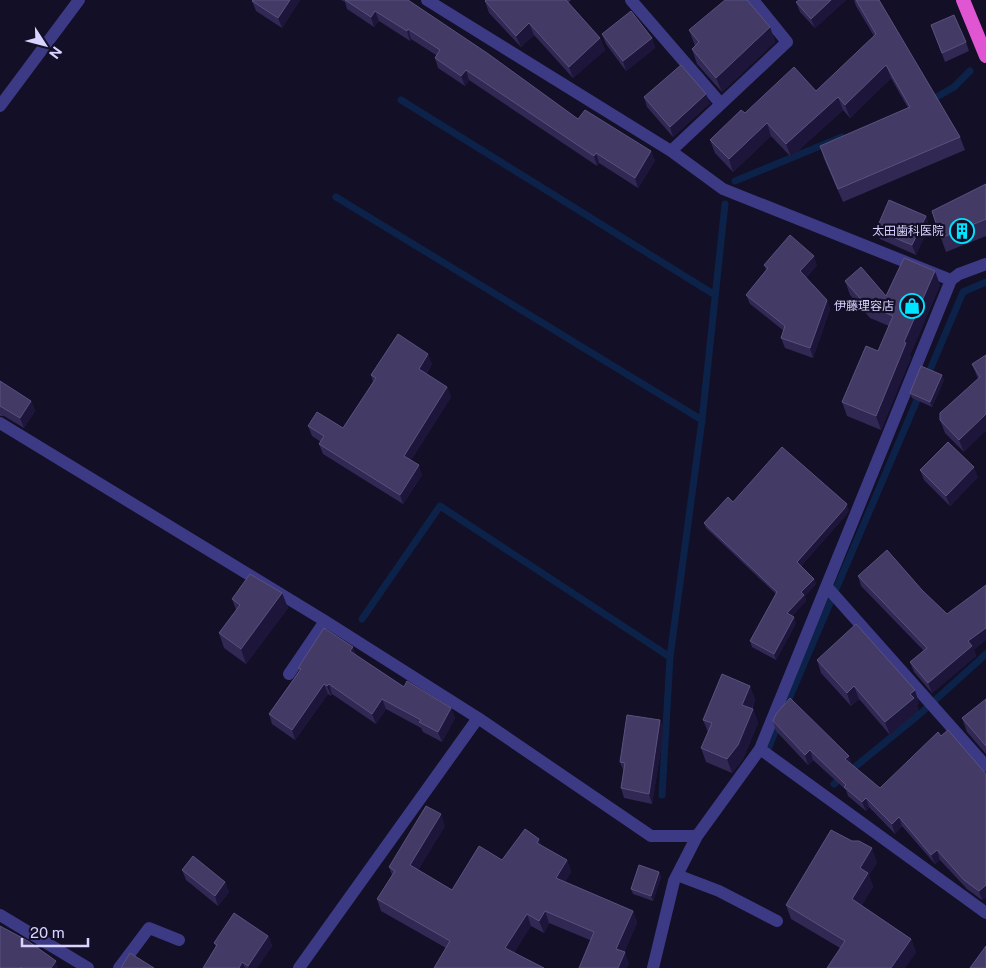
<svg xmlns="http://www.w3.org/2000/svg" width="986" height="968" viewBox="0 0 986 968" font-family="'Public Sans','Noto Sans JP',sans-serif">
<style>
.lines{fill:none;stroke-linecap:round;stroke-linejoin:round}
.stream{stroke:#0c2248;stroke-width:7}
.minor{stroke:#3d3a85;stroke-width:12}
.trunk{stroke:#e055d1;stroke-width:14}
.wall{fill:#312854}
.shaded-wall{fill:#1d163a}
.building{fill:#433a66;stroke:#5a527e}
.labels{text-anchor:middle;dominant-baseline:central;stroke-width:4.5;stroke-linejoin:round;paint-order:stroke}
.poi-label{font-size:12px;fill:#d9d4ff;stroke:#130f26;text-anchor:end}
</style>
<rect width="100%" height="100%" fill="#130f26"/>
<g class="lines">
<path class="stream" d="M401,100l314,195
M928,102l26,-15 16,-16
M735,181l107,-44
M336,197l366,223
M927,377l36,-85 23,-10
M362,619l78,-113 230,151
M785,708l135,-315
M769,747l10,-25
M834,784l87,-71 65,-59
M662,795l8,-138 32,-237 23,-216"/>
<path class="minor" d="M427,0l244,151 52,38 228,91
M631,0l90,104
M0,106l79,-106
M671,151l116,-109 -34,-42
M0,423l325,198 153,97 173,118h46
M827,587l159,179
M289,674l36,-53
M760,749l226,164
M677,875l42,16 58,30
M0,915l88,53
M119,968l30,-40 30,12
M299,968l179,-250
M653,968l21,-87 23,-45 63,-87 191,-469 8,-6 27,-10"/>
<path class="trunk" d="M963,0l23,56"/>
</g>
<path class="wall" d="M300,0l-18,28 -26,-17 -4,-10z
M341,0h67l170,119 73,32 4,10 -17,27 -39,-25 -2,3 -128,-86 -4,6 -27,-18 -3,-10 1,-3 -25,-16 -1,2 -31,-20 -5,6 -27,-18 -2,-7z
M485,0h86l-3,3 32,35 5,12 -32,28 -39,-43 -13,12 -32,-34 -4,-12h1z
M799,0h47l-31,28 -15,-16 -4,-10z
M854,0h25l81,137 5,13 -122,52 -19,-43 -4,-13 88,-38 -17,-30 -41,40 -7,-8 -52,47 -20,-21 -38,36 -18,-19 -5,-13 35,-27 71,-22 58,-55 -18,-30z
M931,25l35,17 3,9 -24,11z
M770,27l5,15 -53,50 -25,-28 -5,-15 3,-3 -6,-16z
M602,34l50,4 3,10 -29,23 -20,-27z
M644,97l66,6 -37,34 -26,-30z
M986,184v52l-40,16 -5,-14z
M926,216l3,10 -13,29 -36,-16 -4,-9z
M764,265h53l-11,13 21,22 3,9 -17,49 -28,-10 -4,-10 3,-7 -34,-27 -4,-9 20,-25z
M845,281l41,15 54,-11 -30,70 1,2 -30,73 -34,-14 -5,-14 36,-51 11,-25 -19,-8 -20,-23z
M986,355l-22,97 -19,-19 -5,-13 38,-41 -6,-15z
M432,364l-6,10 21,13 4,10 -40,63 11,15 -19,29 -80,-50 -4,-10 2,-2 -9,-6 -4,-10 35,2 30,-46 -2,-7z
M944,380l-12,27 -20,-9 -2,-5z
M0,381l31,20 4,10 -11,17 -20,-12h-4z
M920,470l58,7 -28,29 -26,-26z
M849,510l-3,5 -45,51 13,13 2,5 -11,12 1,5 -14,15 4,7 -20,37 -24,-13 -2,-6 26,-47 -70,-66 -2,-5z
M858,576l116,74 2,6 -44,37 -18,-21 -4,-10 14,-11 -63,-65z
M282,593l6,15 -42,56 -22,-16 -5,-15 17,-23 -4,-11z
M356,656l48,31 47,21 4,10 -13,24 -19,-10 -2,-4 -35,-19 -10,15 -44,-30 -1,2 -3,-2 -33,46 -23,-16 -3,-10 30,-43 -1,-3z
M817,660l102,43 -2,2 1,6 -28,24 -31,-36 -8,7 -30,-33z
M750,686l5,14 -3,9h1l5,14 -15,36 -11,14 -26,-11 -5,-14 7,-16 -5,-12z
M986,699v55l-19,-22 -5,-14z
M660,720l4,10 -12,74 -28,-6 -3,-10 3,-16 -4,-10z
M773,721l80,44 27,23 61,-52 45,38v123l-4,3 -15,-11 -27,-29 -5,4 -33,-38 -7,8 -26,-27 -3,4 -18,-15 -2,-6 -33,-30 -5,5 -32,-34z
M445,826l-27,44 34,20 50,-30 40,-14 25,14 4,12 -6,10 68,29 4,12 -13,29 5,12 -39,-24 -41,-17 -5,10 -13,-7 -85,22 -65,-37 -4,-12 15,-24 -3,-8z
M877,862l-8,13 4,12 -12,19 50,33 5,14 -76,-5 -49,-29 -5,-14z
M182,870l43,12 4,10 -11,14 -32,-26z
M659,872l2,5 -8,24 -20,-7 -2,-5z
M268,936l4,10 -15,22h-54l13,-21 -2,-4z"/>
<path class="shaded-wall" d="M290,0h10l-18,28 -4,-10z
M831,0h15l-31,28 -4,-9z
M375,11l4,10 -5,6 -3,-10z
M529,23l5,12 -13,12 -5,-11z
M770,27l5,15 -53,50 -6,-14z
M408,29l3,10 -1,2 -3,-10z
M600,38l5,12 -32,28 -4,-11z
M652,38l3,10 -29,23 -3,-10z
M886,65l5,13 -41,40 -5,-13z
M466,70l3,10 -4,6 -4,-10z
M706,94l4,9 -37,34 -3,-10z
M838,97l5,13 -52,47 -5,-13z
M767,123l4,13 -38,36 -4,-13z
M651,151l4,10 -17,27 -3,-10z
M596,153l3,10 -2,3 -3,-10z
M926,216l3,10 -13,29 -4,-10z
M814,256l3,9 -13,15 -4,-9z
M935,271l5,14 -30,70 1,2 -30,73 -5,-14 28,-74z
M827,300l3,9 -17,49 -3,-10z
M428,354l4,10 -10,15 -3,-10z
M942,375l2,5 -12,27 -2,-5z
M447,387l4,10 -44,69 -3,-10z
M31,401l4,10 -11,17 -4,-10z
M986,414v17l-22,21 -5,-12z
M419,465l3,10 -19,29 -3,-9z
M974,467l4,10 -28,29 -4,-10z
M847,504l2,6 -3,5 -47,53 -2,-6z
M814,579l2,5 -11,12 1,5 -16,18 -3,-6 14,-21z
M282,593l6,15 -42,56 -5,-15z
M794,617l2,6 -20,37 -2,-6z
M986,628v12l-12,10 2,6 -44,37 -4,-10 40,-42z
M353,647l4,9 -7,-5z
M324,684l4,10 -33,46 -3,-10z
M329,684l3,10 -1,2 -4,-10z
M750,686l5,14 -8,19 -5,-14z
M854,686l5,13 -8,7 -4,-13z
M915,690l4,13 -2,2 1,6 -28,24 -5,-13 25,-28z
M382,699l4,10 -10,15 -4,-10z
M451,708l4,10 -13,24 -4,-10z
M753,709l5,14 -15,36 -11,14 -5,-14z
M660,720l4,10 -12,74 -3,-10z
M810,750l3,10 -5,5 -3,-10z
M849,756l4,9 -8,-6z
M866,798l3,9 -3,4 -4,-9z
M441,814l4,12 -31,51 -4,-12z
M899,817l3,9 -7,8 -3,-10z
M539,839l5,12 -7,-8z
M872,848l5,14 -8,13 4,12 -16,26 -5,-14 8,-31z
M937,850l3,10 -5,4 -4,-9z
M567,860l4,12 -10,18 -5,-12z
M659,872l2,5 -8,24 -2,-5z
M225,882l4,10 -11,14 -3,-10z
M986,885v12l-4,3 -3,-9z
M545,911l4,12 -5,10 -5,-12z
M633,911l4,12 -16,38 -5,-12z
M527,914l4,12 -21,34 -5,-12z
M268,936l4,10 -15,22h-8l-1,-2z
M911,939l5,14 -11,15h-14z
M625,952l4,12 -2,4h-9z
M56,961l2,7h-7z
M242,962l3,6h-6z"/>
<path class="building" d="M253,0h37l-12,18 -26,-17z
M345,0h63l79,53 91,66 7,-9 66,41 -16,27 -39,-25 -2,3 -128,-86 -5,6 -26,-18 5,-8 -32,-21 -1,2 -32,-20 -4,6z
M486,0h80l34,38 -31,29 -40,-44 -13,13 -31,-35z
M725,0h22l23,27 -54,51 -24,-29 7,-7 -10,-12z
M799,0h32l-20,19 -15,-17z
M856,0h23l81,137 -122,52 -18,-43 90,-39 -24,-42 -41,40 -7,-8 -52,47 -19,-21 -38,36 -19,-19 31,-30 4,3 49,-46 22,24 60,-57z
M631,11l21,27 -29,23 -21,-27z
M954,15l12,27 -24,11 -11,-28z
M681,65l25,29 -36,33 -26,-30z
M986,184v35l-45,19 -9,-27z
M889,200l37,16 -14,29 -36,-15z
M790,235l24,21 -14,15 27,29 -17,48 -29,-10 4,-12 -39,-31 22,-27 -4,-3z
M904,258l31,13 -31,71 2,1 -30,73 -34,-14 24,-56 12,5 15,-35 -28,-12 -20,-23 16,-14 25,29z
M398,334l30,20 -9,15 28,18 -43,69 15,9 -19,30 -81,-51 5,-8 -16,-10 9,-14 26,16 33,-50 -5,-3z
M986,355v59l-27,26 -19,-20v-7l40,-36 -8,-13z
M921,366l21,9 -12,27 -20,-9z
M0,381l31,20 -11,17 -20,-12z
M948,442l26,25 -28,29 -26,-26z
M782,447l65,57 -3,5 -47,53 17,17 -13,13 3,3 -17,18 7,4 -20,37 -24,-13 27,-49 -73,-69 24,-26 5,5z
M887,550l35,40 25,24 39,-29v43l-18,13 4,5 -44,37 -18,-21 17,-14 -69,-72z
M250,574l32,19 -41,56 -22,-16 21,-28 -8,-6z
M856,624l59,66 -5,4 4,4 -29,24 -31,-36 -7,7 -30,-33z
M324,628l29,19 -3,4 54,36 3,-6 44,27 -13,24 -19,-10 2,-2 -39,-21 -10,15 -43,-30 -2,2 -3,-2 -32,46 -23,-16 32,-45 -3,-1z
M722,674l28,12 -8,19 11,4 -15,36 -11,14 -26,-11 11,-25 -9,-3z
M790,698l59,58 -4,3 35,29 58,-56 3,4 7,-6 38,44v111l-7,6 -15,-11 -27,-30 -6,5 -32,-38 -7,7 -26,-26 -4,4 -18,-15 2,-2 -36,-35 -5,5 -32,-34 3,-7z
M986,699v47l-24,-28z
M627,715l33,5 -11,74 -28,-6 4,-25 -5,-1z
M426,806l15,8 -31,51 42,25 27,-44 23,14 23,-31 14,10 -2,4 30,17 -11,18 77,33 -17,38 9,3 -7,16h-39l15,-36 -49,-21 -6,10 -12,-7 -22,34 39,20h-110l16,-27 -73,-42 18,-28 -6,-4z
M831,830l21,11h7l13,7 -12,20 8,5 -16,26 59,40 -20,29h-64l18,-27 -59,-36z
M193,856l32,26 -10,14 -33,-26z
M639,865l20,7 -8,24 -20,-7z
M234,913l34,23 -20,30 -6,-4 -3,6h-36l14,-23 -3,-2z
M0,926l28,15 28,20 -5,7h-29l-1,-1 -1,1h-20z
M986,946v22h-16z
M130,953l24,15h-33z"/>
<defs>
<symbol id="building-ring" viewBox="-11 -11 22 22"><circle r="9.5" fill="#130f26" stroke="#00e5ff" stroke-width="1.5"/><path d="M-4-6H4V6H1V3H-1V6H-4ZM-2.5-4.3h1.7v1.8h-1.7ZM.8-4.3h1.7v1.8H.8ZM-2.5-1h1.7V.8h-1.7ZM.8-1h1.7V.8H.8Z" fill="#00e5ff"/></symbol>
<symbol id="shop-ring" viewBox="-11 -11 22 22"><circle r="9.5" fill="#130f26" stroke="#00e5ff" stroke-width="1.5"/><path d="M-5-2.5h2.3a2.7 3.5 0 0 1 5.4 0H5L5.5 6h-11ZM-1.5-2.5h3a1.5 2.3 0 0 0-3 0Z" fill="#00e5ff"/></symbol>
</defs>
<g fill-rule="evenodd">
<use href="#building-ring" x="948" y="217" width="28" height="28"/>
<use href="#shop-ring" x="898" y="292" width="28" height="28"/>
</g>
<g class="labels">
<g class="poi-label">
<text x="944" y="231">太田歯科医院</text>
<text x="894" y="306">伊藤理容店</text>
</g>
</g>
<g transform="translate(45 45) rotate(126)" stroke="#130f26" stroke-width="4" paint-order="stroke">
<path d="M0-4L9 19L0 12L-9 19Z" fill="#d9d4ff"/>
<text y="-8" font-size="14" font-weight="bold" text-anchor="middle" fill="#d9d4ff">N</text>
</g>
<path d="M22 938v8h66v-8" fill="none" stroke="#d9d4ff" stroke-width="2.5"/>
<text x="30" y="938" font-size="15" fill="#d9d4ff" stroke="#130f26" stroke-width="4" paint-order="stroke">20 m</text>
</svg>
